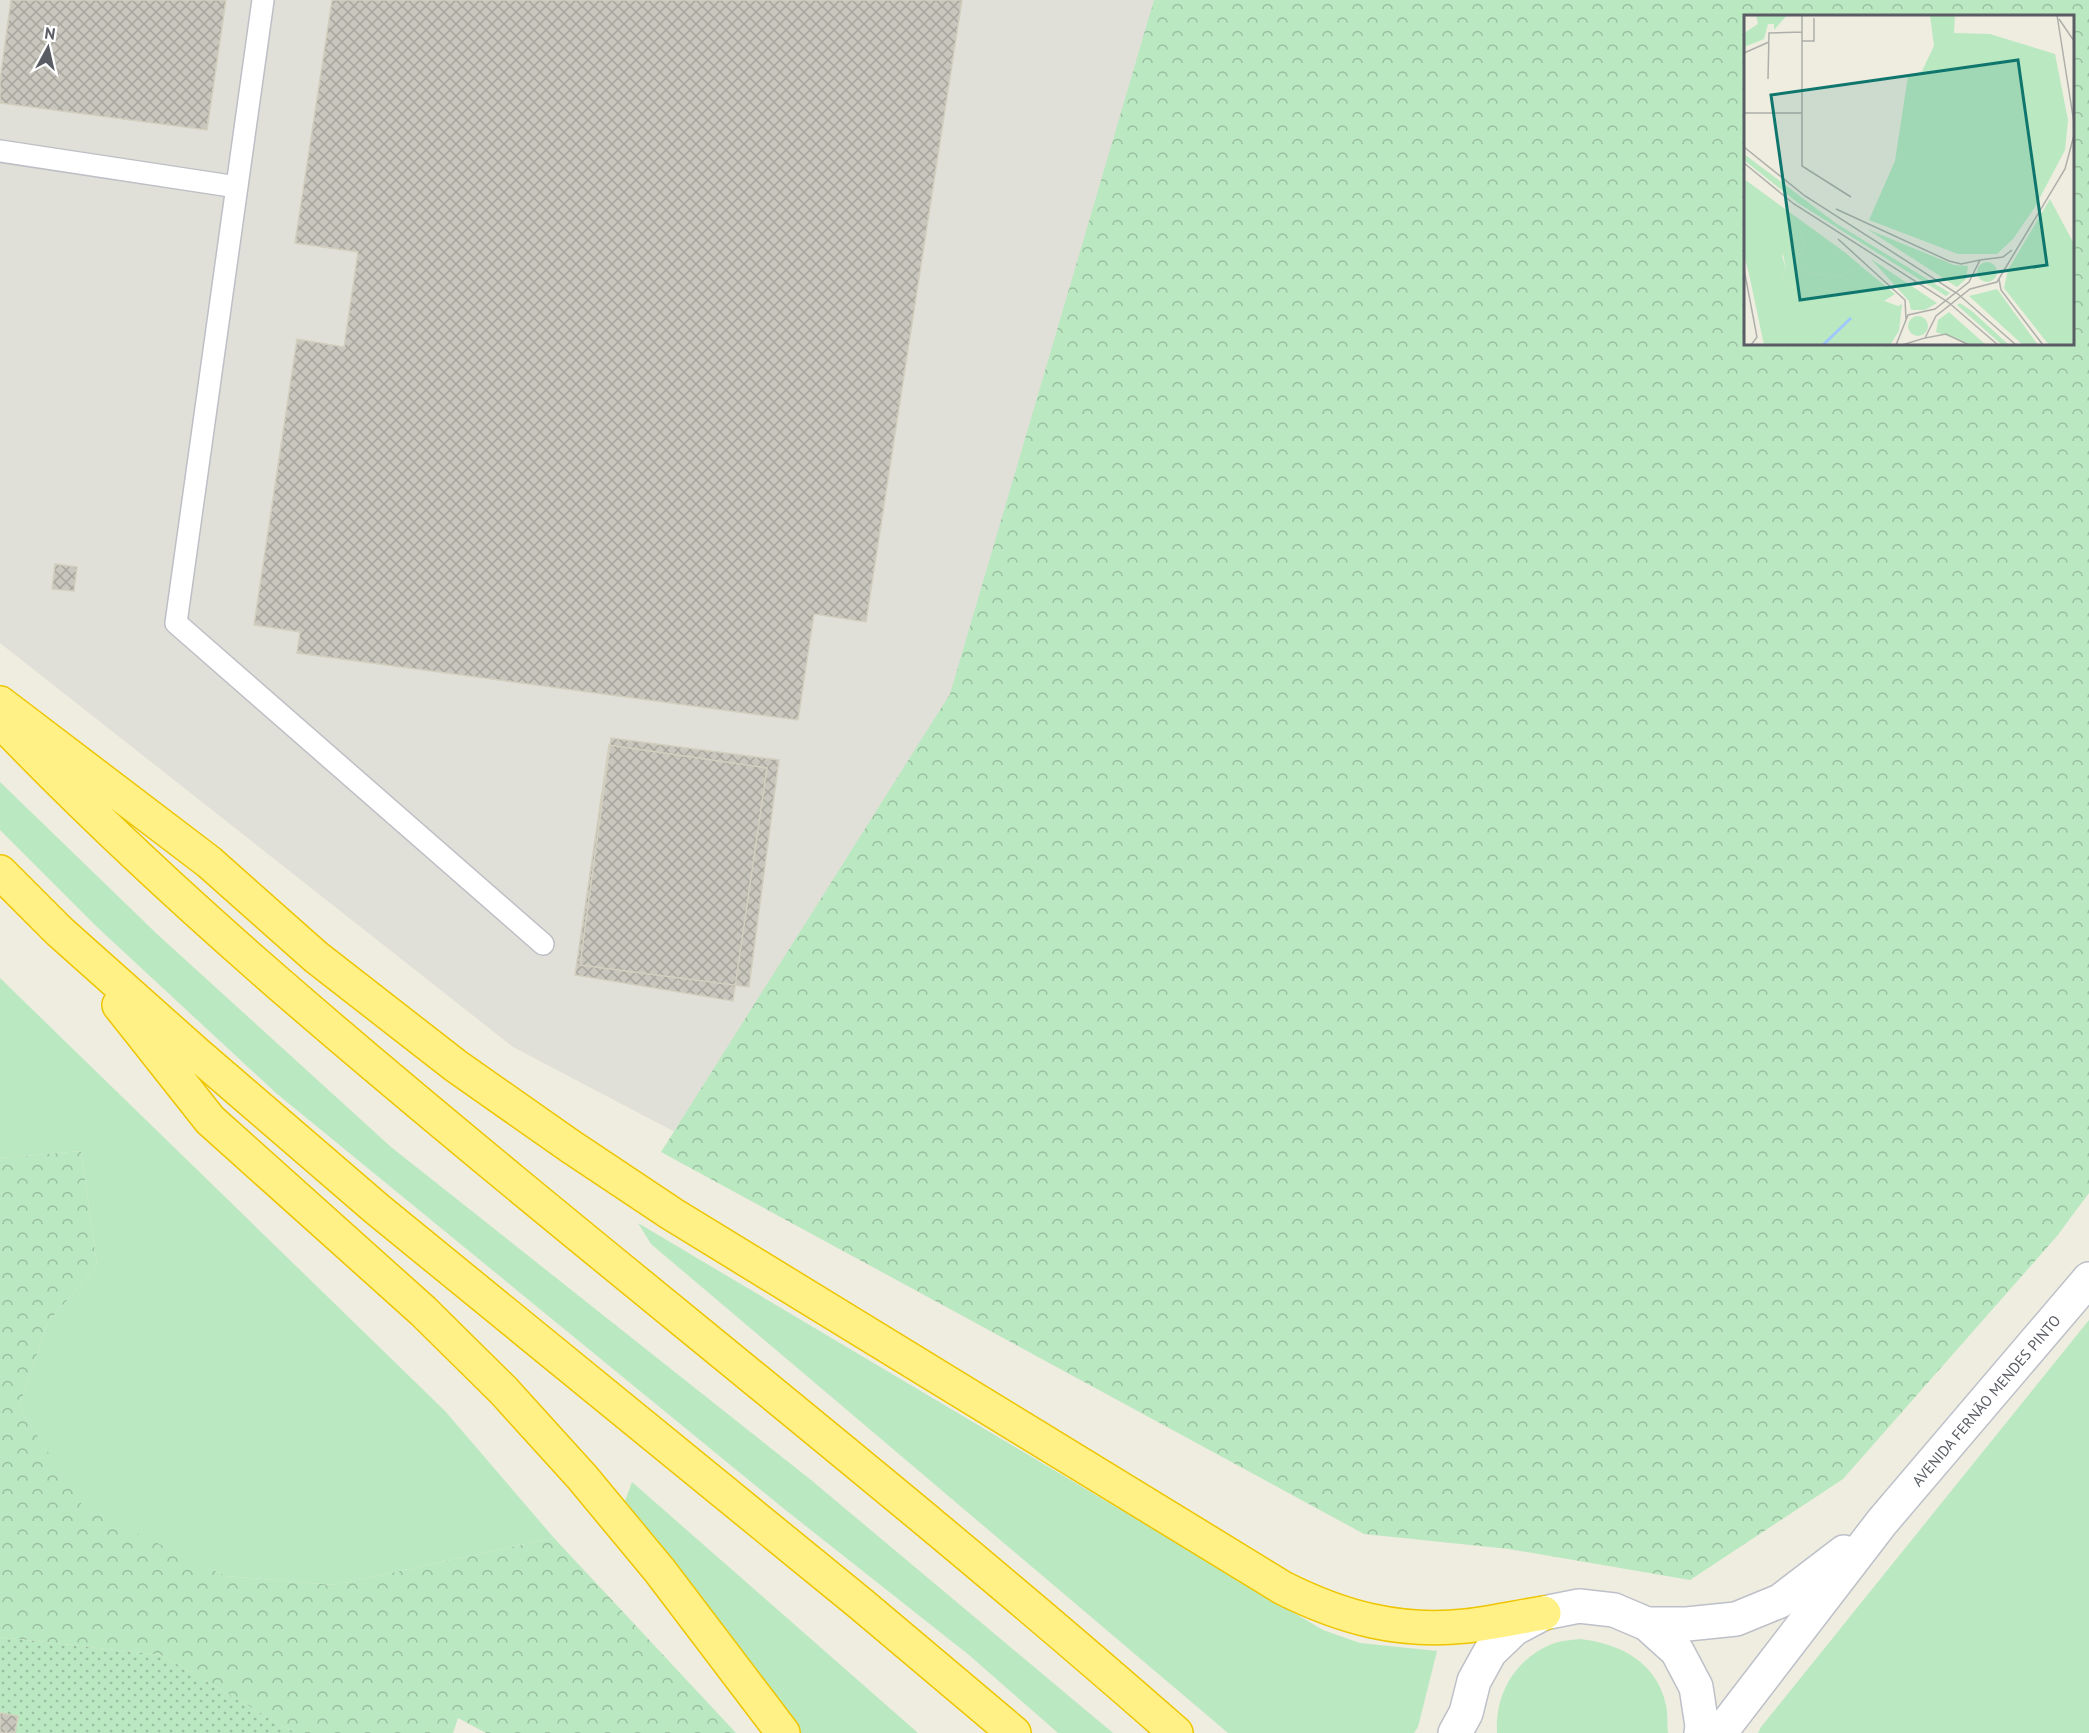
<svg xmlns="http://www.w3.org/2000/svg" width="2089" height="1733" viewBox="0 0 2089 1733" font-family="'PT Sans',sans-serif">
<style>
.industrial{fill:#e1e0d8}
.grass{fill:#bae8c1}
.forest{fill:url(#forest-crowns);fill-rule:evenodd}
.garden{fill:url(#garden-dots)}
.building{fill:url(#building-cross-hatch);stroke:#d3cfbe;stroke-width:1.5}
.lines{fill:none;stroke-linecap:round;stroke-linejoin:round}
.lane-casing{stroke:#bebfc6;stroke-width:24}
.secondary-casing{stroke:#bdc0c8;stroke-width:36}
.highway-casing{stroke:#eec500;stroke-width:36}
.lane{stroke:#fff;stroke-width:21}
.secondary{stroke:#fff;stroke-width:33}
.highway{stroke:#fff186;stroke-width:33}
.labels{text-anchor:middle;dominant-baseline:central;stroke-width:6;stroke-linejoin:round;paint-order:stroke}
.street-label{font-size:15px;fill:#595c63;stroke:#fff}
.inset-river{fill:none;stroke:#9fc8ff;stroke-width:3}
.inset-road{fill:none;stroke:#aeafaa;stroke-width:1.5}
.view{fill:#0f766e;fill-opacity:0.15;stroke:#0f766e;stroke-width:3}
.inset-edge{fill:none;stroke:#595c63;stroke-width:3}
</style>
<defs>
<pattern id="forest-crowns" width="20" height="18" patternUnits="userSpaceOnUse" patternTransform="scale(1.5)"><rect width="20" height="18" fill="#bae8c1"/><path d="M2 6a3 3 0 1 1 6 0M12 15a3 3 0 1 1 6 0" fill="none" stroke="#9abfa0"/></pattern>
<pattern id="garden-dots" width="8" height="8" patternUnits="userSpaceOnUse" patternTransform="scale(1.5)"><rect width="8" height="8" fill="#bae8c1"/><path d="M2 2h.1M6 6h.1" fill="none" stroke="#9abfa0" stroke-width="1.8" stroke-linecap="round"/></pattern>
<pattern id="building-cross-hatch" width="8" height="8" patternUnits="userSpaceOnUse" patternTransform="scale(1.5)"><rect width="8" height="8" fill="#c9c7bd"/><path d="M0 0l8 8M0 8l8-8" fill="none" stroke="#a6a59d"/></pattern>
</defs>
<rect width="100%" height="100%" fill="#eeede0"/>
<path class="industrial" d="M0,0h1443l-673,1182 -257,-135 -513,-404z"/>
<path class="grass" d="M0,782l157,152 234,213 420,333 302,253h-55l-89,-78 -186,-147 -507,-415 -179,-166 -97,-97z
M0,978l445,433 109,127 -220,47 -108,-9 -142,-67 -65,-102 29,-85 49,-56 -16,-115 -81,7z
M638,1223l685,407 37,13 77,8 -19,76 -4,6h-186l-577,-489z
M2089,1320v413h-331l3,-6z
M632,1482l286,251h-120l-174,-229z
M1580,1639c39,4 77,23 86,66 2,9 1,19 2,28h-171c-2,-39 18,-74 55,-89 8,-3 19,-4 28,-5z"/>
<path class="forest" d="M1154,0h935v1193l-32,43 -214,243 -153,101 -181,-31 -145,-15 -703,-382 289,-458zM2072,16v328h-326v-328z
M81,1151l16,115 -49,56 -29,85 65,101 142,68 108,9 220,-47 182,195h-250l-28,-15 -5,15h-158l-134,-78 -161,-18v-479z"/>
<path class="garden" d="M0,1637l161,18 134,78h-295z"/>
<path class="building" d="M11,0h215l-19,130 -207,-27v-23z
M332,0h630l-96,622 -52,-8 -16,106 -501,-67 3,-21 -46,-7 43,-286 47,8 14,-95 -63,-9z
M55,564l22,3 -3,24 -22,-2z
M611,738l168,22 -30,227 -169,-22z
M609,745l158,23 -34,233 -158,-26z
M0,1713l18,3 -3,17h-15z"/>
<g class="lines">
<defs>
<path id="lane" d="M263,0l-87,623 367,321
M0,151l237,36"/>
<g id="secondary">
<path d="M1647,1624h40l49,-5 44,-18 64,-49"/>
<path d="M1455,1733l11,-20 8,-32 16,-29 24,-23 30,-16 35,-7 35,4 33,14 30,27 19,36 6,39 -1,7"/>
<path id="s1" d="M1720,1733l162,-211 207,-243"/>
</g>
<path id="highway" d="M0,703l209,159 107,95 140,109 114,80 102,68 611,374c60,30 116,45 183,38 26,-3 52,-9 78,-13
M13,734c156,161 327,304 500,447 222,183 447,362 663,552
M0,872l59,59 138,123 180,155 484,395 153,129
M119,1005l91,115 213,191 81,80 78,86 78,94 123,162"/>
</defs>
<use href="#lane" class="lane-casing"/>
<use href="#secondary" class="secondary-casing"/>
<use href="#highway" class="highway-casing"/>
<use href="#lane" class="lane"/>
<use href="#secondary" class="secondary"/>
<use href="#highway" class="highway"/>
</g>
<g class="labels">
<g class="street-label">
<text stroke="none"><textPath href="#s1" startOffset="426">AVENIDA FERNÃO MENDES PINTO</textPath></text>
</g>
</g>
<g transform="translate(1744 15)">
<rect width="330" height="330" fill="#eeede0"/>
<path d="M0,139l93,70 113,69 -4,3 -148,-93 -54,-43zM0,164l103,75 15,13 -25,10 -31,-5 -9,-11 7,-18 -4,-13 -18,26 4,13 -5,5h-32l-5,-19zM306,184l24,45v101h-25l-45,-57 4,-18zM123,214l87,36 14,1 -2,13 -9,8zM127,244l66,44 -12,7h-14l-2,-9zM233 257a10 10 0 1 1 20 0a10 10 0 1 1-20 0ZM253,274l41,56h-15l-54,-49zM216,288l13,9 36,33h-7l-45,-40zM205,297l37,33h-14l-36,-13 2,-12zM164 311a10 10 0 1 1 20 0a10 10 0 1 1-20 0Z" fill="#bae8c1"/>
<path d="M12,0h31l-13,15v-6h-6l-4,15 -20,8v-14l14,-9zM186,0h25l-1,18 36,1 65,20 13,66 -3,30 -30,57 -22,32 -16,15h-39l-89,-34 26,-59 13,-85 14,-5 12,-25zM56,215l4,13 -7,18 9,11 31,5 25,-10 33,27 -11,7 -30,-11 -2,9 -34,-11h-24l-13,-14 5,-5 -7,-35z" fill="#bae8c1"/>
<path d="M5,259h32l13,14h24l34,11 2,-9 44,16 4,-2 -3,27 -9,14h-126z" fill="#bae8c1"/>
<path class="inset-river" d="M79,330l28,-27"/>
<path class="inset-road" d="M58,0v151l49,31M313,0l17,108M315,4l15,22M58,26h12v-23M0,38l25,-11M24,64l1,-46 33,-1M0,98h58M0,132l61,49 153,98 58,51M0,148l50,41 154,98 50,43M92,194l113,52 12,3 19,-4M94,224l67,61 1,19M0,254l13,68 -6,8M255,264l2,11 42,55M181,323l21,-4 23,11M152,330l12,-30 27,-6 34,-27 11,-22 23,-3 9,-7M158,330l23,-7 11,-22 34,-27 27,-7 68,-113 9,-34"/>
<path class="view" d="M274,45l29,205 -247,35 -29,-205z"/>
<rect width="330" height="330" class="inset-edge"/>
</g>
<g transform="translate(48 48) rotate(8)" stroke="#ffffff" stroke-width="4.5" paint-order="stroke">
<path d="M0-4.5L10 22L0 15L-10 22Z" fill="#595c63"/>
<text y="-9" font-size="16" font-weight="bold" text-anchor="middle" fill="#595c63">N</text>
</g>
</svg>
